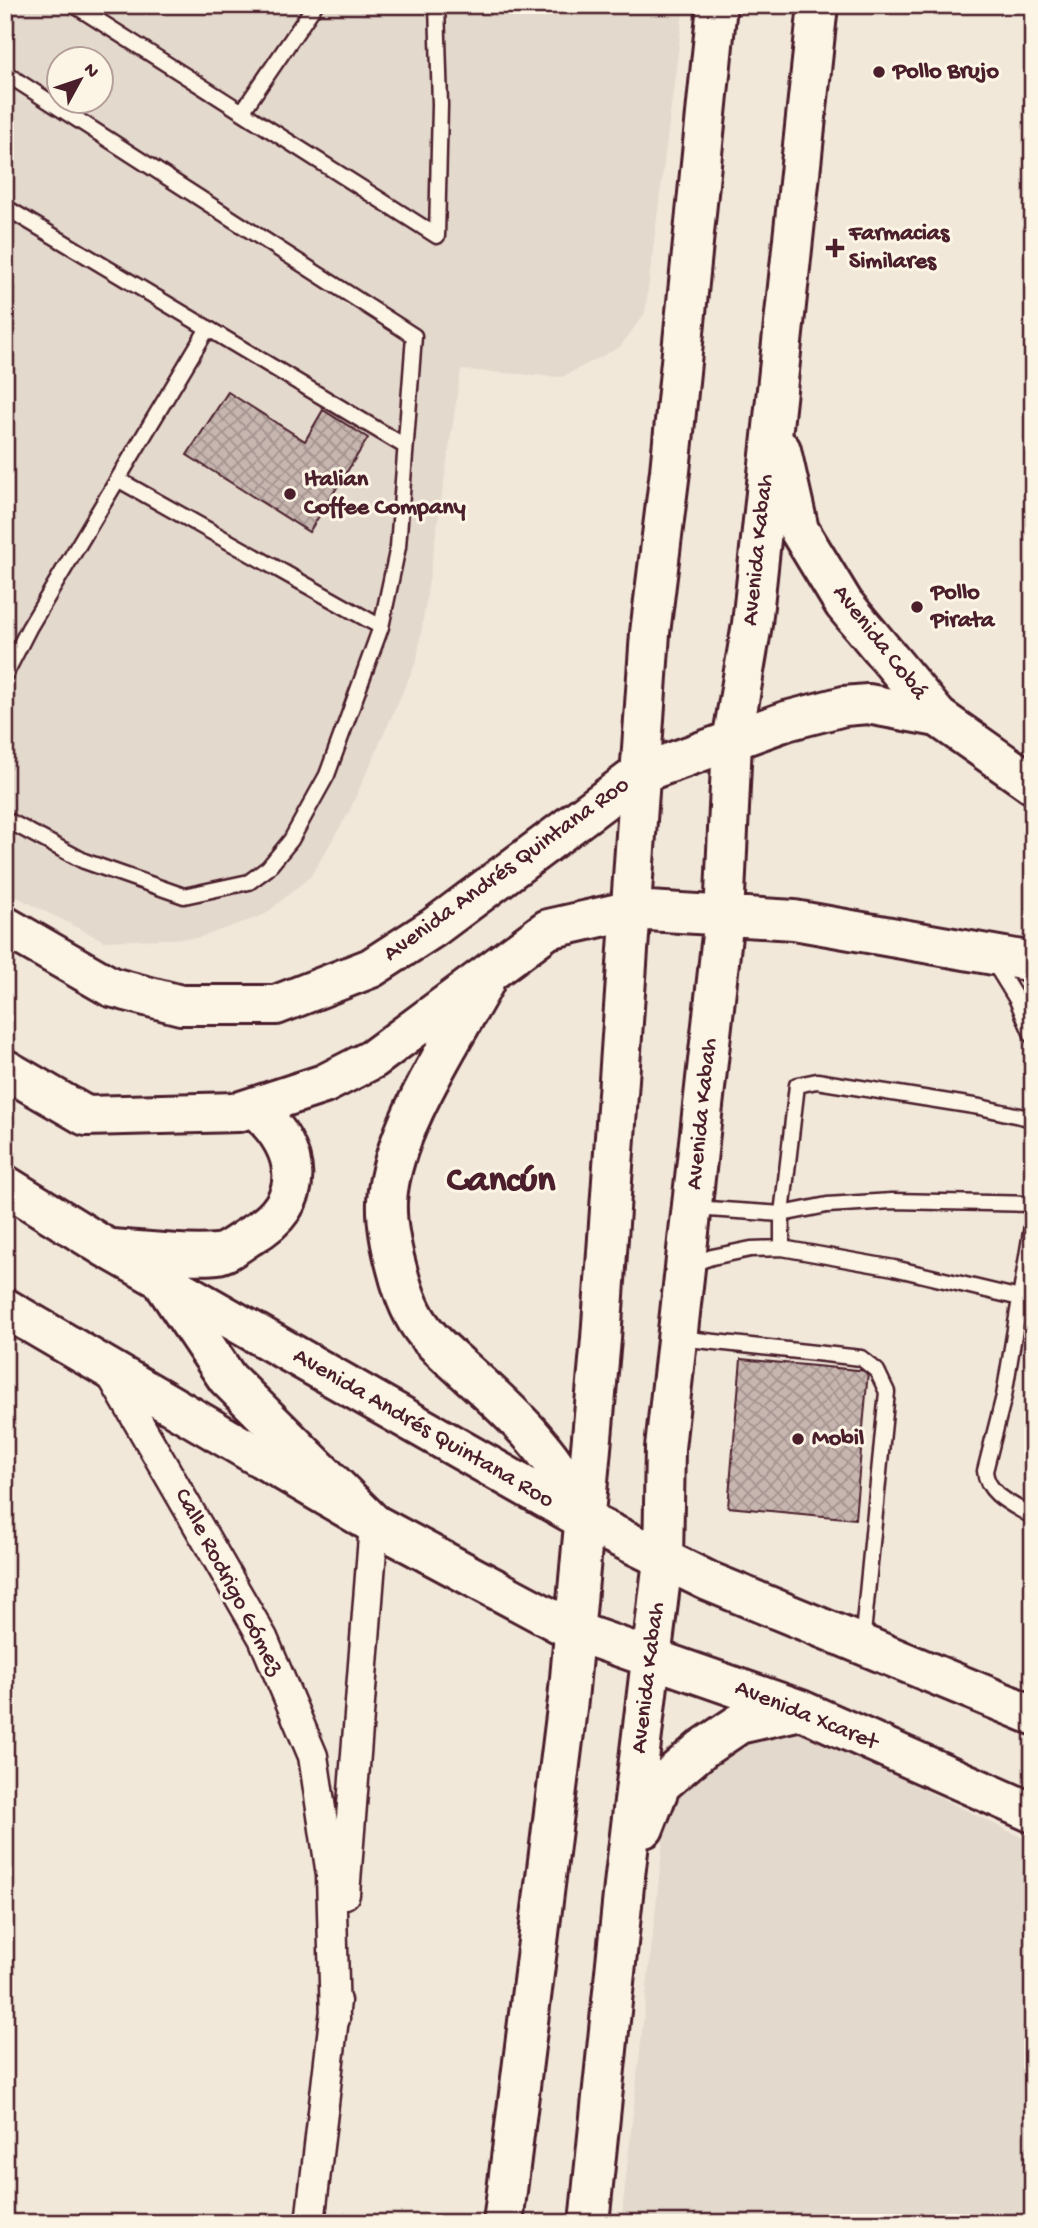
<svg xmlns="http://www.w3.org/2000/svg" width="1038" height="2228" viewBox="0 0 1038 2228" font-family="'Gochi Hand',sans-serif">
<style>
.built{fill:#e4d9cd;fill-rule:evenodd}
.building{fill:url(#building-cross-hatch);stroke:#4a1f2b;stroke-width:2}
.lines{fill:none;stroke-linecap:round;stroke-linejoin:round}
.lane-casing{stroke:#4a1f2b;stroke-width:19}
.street-casing{stroke:#4a1f2b;stroke-width:33}
.secondary-casing{stroke:#4a1f2b;stroke-width:44}
.primary-casing{stroke:#4a1f2b;stroke-width:44}
.lane{stroke:#fcf5e5;stroke-width:14}
.street{stroke:#fcf5e5;stroke-width:28}
.secondary{stroke:#fcf5e5;stroke-width:38}
.primary{stroke:#fcf5e5;stroke-width:38}
.poi-dot{fill:#4a1f2b;stroke:#fcf5e5;stroke-width:2.5}
.labels{text-anchor:middle;dominant-baseline:central;stroke-width:6;stroke-linejoin:round;paint-order:stroke}
.poi-label{font-size:24px;font-weight:bold;fill:#4a1f2b;stroke:#fcf5e5;text-anchor:start}
.street-label{font-size:24px;fill:#4a1f2b;stroke:#fcf5e5}
.town-label{font-size:38px;font-weight:bold;fill:#4a1f2b;stroke:#fcf5e5}
</style>
<defs>
<pattern id="building-cross-hatch" width="8" height="8" patternUnits="userSpaceOnUse" patternTransform="scale(1.75)"><rect width="8" height="8" fill="#c7b6af"/><path d="M0 0l8 8M0 8l8-8" fill="none" stroke="#a4938f"/></pattern>
</defs>
<rect width="100%" height="100%" fill="#f1e8da"/>
<filter id="ink" filterUnits="userSpaceOnUse"><feTurbulence type="fractalNoise" baseFrequency=".0143" numOctaves="2"/><feDisplacementMap in="SourceGraphic" scale="14" xChannelSelector="R" yChannelSelector="G"/><feConvolveMatrix kernelMatrix="1 2 1 2 8 2 1 2 1" color-interpolation-filters="sRGB"/></filter>
<g filter="url(#ink)">
<path class="built" d="M5,5h679l-39,308 -25,34 -58,30 -101,-7 -44,290 -68,152 -38,64 -47,39 -66,23 -94,3 -99,-50zM60,60h42v42h-42z
M798,1728l235,115v380h-412l45,-409 16,-32 53,-44z"/>
<path class="building" d="M228,392l77,49 18,-31 45,28 -59,94 -122,-77z
M741,1359l127,12 -13,148 -127,-12z"/>
<g class="lines">
<defs>
<path id="lane" d="M74,5l363,231 3,-131 -3,-100
M5,73l409,263 -16,211 -17,80 -54,148 -36,65 -23,28 -19,14 -65,14 -100,-35 -79,-42
M242,112l73,-107
M5,207l398,238
M119,480l262,147
M5,675l24,-47 179,-300
M993,961l24,39 16,37
M693,1208l89,6 45,-9 65,-4 141,3
M1033,1220l-29,176 -19,75c2,24 29,34 48,46
M782,1248v-34l15,-129 20,-4 163,26 53,12
M689,1265l23,-8 39,-8 31,-1 112,20 126,30
M679,1338l182,20 16,13 10,21 -25,252"/>
<path id="street" d="M107,1368l156,270 50,118 18,119 4,144
M345,1894l29,-370
M310,2223l26,-222"/>
<path id="secondary" d="M5,926l106,61 70,18h95l95,-37 62,-40 206,-154 147,-53 58,-15 24,-2 70,13
M5,1308l369,216 200,107"/>
<path id="primary" d="M781,450l18,80 45,74 94,113 95,67
M484,983c-33,60 -93,149 -97,218 -1,22 4,46 10,68 5,20 14,46 28,63 10,13 25,25 38,37 49,44 98,88 121,151
M5,1069l81,47 152,-4 86,-28 49,-25 175,-130 84,-19 162,10 239,42
M5,1185l103,64 476,271 124,61 325,134
M113,1249c33,2 71,8 104,5 10,-1 23,-12 33,-18 60,-34 51,-86 6,-127
M166,1287l61,91 147,146
M574,1631l227,79 232,103
M644,1828l17,-44 41,-35 37,-25 62,-14
M503,2223l65,-523 33,-361 49,-706 20,-162 47,-466
M589,2223l36,-347 38,-316 2,-112 59,-531 8,-175 20,-118 66,-619"/>
</defs>
<use href="#lane" class="lane-casing"/>
<use href="#street" class="street-casing"/>
<use href="#secondary" class="secondary-casing"/>
<use href="#primary" class="primary-casing"/>
<use href="#lane" class="lane"/>
<use href="#street" class="street"/>
<use href="#secondary" class="secondary"/>
<use href="#primary" class="primary"/>
</g>
</g>
<g class="poi-dot">
<circle cx="879" cy="72" r="7"/>
<path d="M831.5 237.5h7v7h7v7h-7v7h-7v-7h-7v-7h7z"/>
<circle cx="290" cy="494" r="7"/>
<circle cx="917" cy="607" r="7"/>
<circle cx="798" cy="1439" r="7"/>
</g>
<g class="labels">
<g class="poi-label">
<text x="893" y="72">Pollo Brujo</text>
<text x="849" y="234">Farmacias<tspan x="849" dy="28">Similares</tspan></text>
<text x="304" y="480">Italian<tspan x="304" dy="28">Coffee Company</tspan></text>
<text x="931" y="593">Pollo<tspan x="931" dy="28">Pirata</tspan></text>
<text x="812" y="1439">Mobil</text>
</g>
<g class="street-label">
<text transform="translate(759 550) rotate(-84)">Avenida Kabah</text>
<text transform="translate(879 643) rotate(52)">Avenida Cobá</text>
<text transform="translate(507 870) rotate(-36)">Avenida Andrés Quintana Roo</text>
<text transform="translate(703 1114) rotate(-84)">Avenida Kabah</text>
<text transform="translate(423 1429) rotate(30)">Avenida Andrés Quintana Roo</text>
<text transform="translate(228 1582) rotate(62)">Calle Rodrigo Gómez</text>
<text transform="translate(649 1678) rotate(-83)">Avenida Kabah</text>
<text transform="translate(806 1716) rotate(22)">Avenida Xcaret</text>
</g>
<g class="town-label">
<text x="501" y="1182">Cancún</text>
</g>
</g>
<rect width="1038" height="2228" fill="none" stroke="#fcf5e5" stroke-width="28"/>
<rect x="14" y="14" width="1010" height="2200" fill="none" stroke="#4a1f2b" stroke-width="2.5" filter="url(#ink)"/>
<g transform="translate(80 80) rotate(50)"><circle r="33" fill="#fcf5e5" stroke="#b59f9b" stroke-width="2"/>
<path d="M0-5L12 26L0 18L-12 26Z" fill="#4a1f2b"/>
<text y="-10" font-size="19" font-weight="bold" text-anchor="middle" fill="#4a1f2b">N</text>
</g>
</svg>
